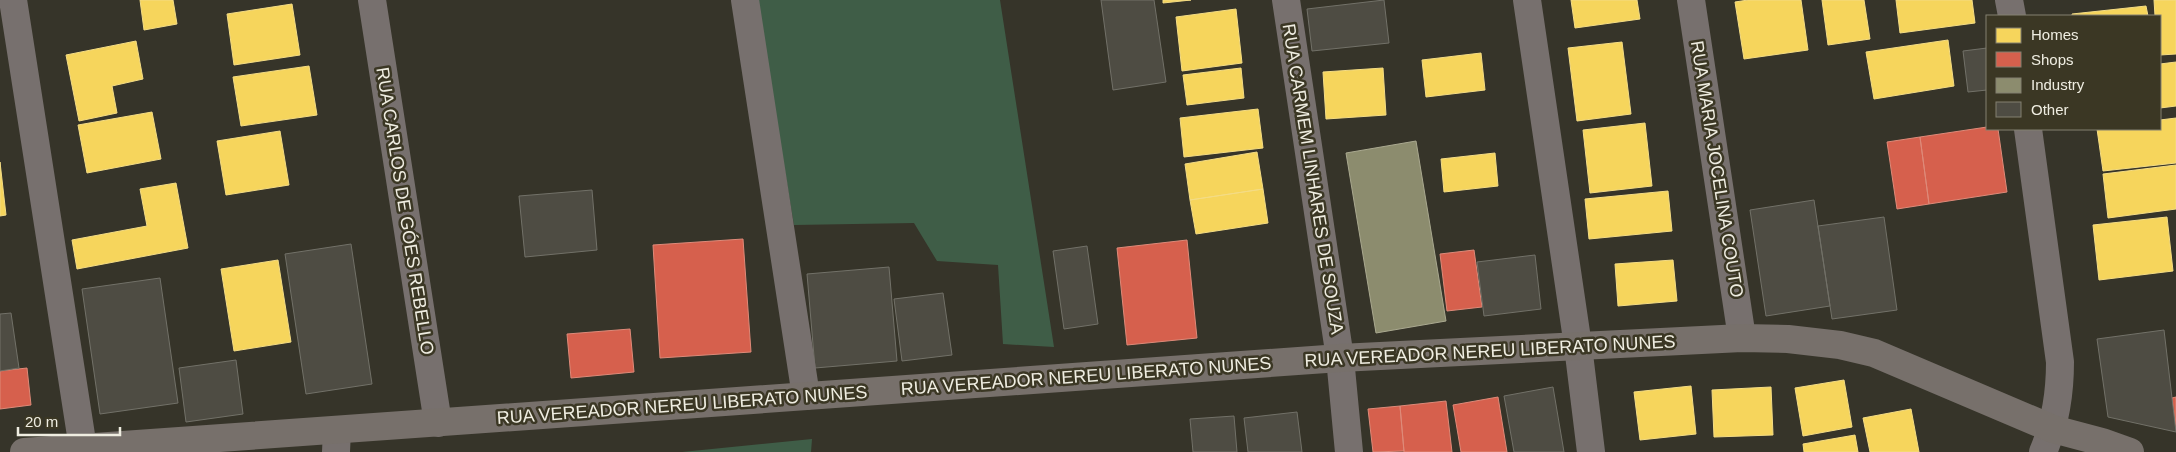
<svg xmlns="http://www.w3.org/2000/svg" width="2176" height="452" viewBox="0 0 2176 452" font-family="Helvetica,sans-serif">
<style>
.green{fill:#3f5d47}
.homes{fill:#f6d55c;stroke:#f4dc84}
.shops{fill:#d6604d;stroke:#de8a79}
.industry{fill:#8c8c6e;stroke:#aaa990}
.building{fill:#4e4c43;stroke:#727168}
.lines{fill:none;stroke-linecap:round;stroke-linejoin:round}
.minor{stroke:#77706e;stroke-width:28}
.major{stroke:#77706b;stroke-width:28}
.labels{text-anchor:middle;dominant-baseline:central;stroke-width:5;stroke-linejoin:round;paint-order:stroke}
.street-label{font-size:18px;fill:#efede1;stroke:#3b3724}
</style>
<rect width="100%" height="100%" fill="#363429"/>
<path class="green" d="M756,0h244l54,347 -51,-3 -5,-79 -61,-4 -23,-38 -120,2z
M812,439l-1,13h-129z"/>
<path class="homes" d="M140,0h33l4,24 -33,6z
M1163,0h28l-28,3z
M1571,0h66l3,19 -65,9z
M1748,0h53l7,50 -64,9 -9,-57z
M1822,0h42l6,39 -42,6z
M1896,0h76l3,23 -75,10z
M2154,0h22v54l-16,1v-39h-5z
M292,4l8,51 -66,10 -7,-51z
M2146,6l2,10h-76v-2z
M1236,9l6,54 -60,8 -6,-54z
M1948,40l6,46 -80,13 -8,-47z
M136,41l7,38 -31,7 5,27 -38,8 -13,-66z
M1622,42l9,72 -54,7 -9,-73z
M1481,53l4,37 -59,7 -4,-37z
M2176,62v44l-16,2v-44z
M309,66l8,49 -76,11 -8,-49z
M1241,68l3,30 -57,7 -4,-30z
M1383,68l3,47 -60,4 -3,-47z
M1258,109l5,39 -79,9 -4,-39z
M152,112l9,47 -74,14 -9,-48z
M2176,118v45l-73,8 -6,-42h63v-9z
M1645,123l7,63 -62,7 -7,-63z
M280,131l9,54 -63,10 -9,-54z
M1257,152l6,37 -73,11 -5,-36z
M1495,153l3,33 -54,6 -3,-33z
M0,162l6,53 -6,1z
M2176,165v44l-68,9 -5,-44z
M176,183l12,65 -111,21 -5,-29 75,-14 -7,-37z
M1263,189l5,34 -72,11 -6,-34z
M1668,191l4,40 -83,8 -4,-40z
M2167,217l6,54 -74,9 -6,-55z
M278,260l13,82 -57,9 -13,-82z
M1673,260l4,41 -59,5 -3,-42z
M1844,380l8,47 -49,9 -8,-48z
M1691,386l5,48 -56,6 -6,-48z
M1771,387l2,48 -59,2 -2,-47z
M1911,409l8,43h-49l-7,-34z
M1855,435l3,17h-54l-1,-8z"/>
<path class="shops" d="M1987,127v2h11l9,63 -78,12 -9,-67z
M1920,137l9,67 -32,5 -10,-67z
M743,239l8,113 -91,6 -7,-113z
M1187,240l10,98 -70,7 -10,-97z
M1474,250l8,57 -35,4 -7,-57z
M630,329l4,43 -63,6 -4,-44z
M27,368l4,37 -31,4v-38z
M1498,397l9,55h-46l-8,-47z
M2176,397v31l-4,-30z
M1446,401l6,51h-48l-4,-46z
M1400,406l4,45 -31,1 -5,-43z"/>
<path class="industry" d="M1416,141l30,180 -70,12 -30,-180z"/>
<path class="building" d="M1101,0h53l12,82 -53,8z
M1384,0l5,43 -77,8 -5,-42z
M1987,48v42l-19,2 -5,-41z
M592,190l5,60 -72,7 -6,-61z
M1814,200l16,106 -64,10 -16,-106z
M1884,217l13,93 -65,9 -14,-93z
M351,244l21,140 -66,10 -21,-140z
M1087,246l11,78 -34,5 -11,-78z
M1535,255l6,54 -57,7 -7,-54z
M889,267l8,94 -82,7 -8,-94z
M160,278l18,125 -78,11 -18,-125z
M943,293l9,62 -50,6 -8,-62z
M11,313l8,55 -19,3v-57z
M2164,330l12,102 -68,-15 -11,-78z
M236,360l7,54 -57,8 -7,-54z
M1553,387l11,65h-50l-10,-56z
M1297,412l5,40h-54l-4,-34z
M1234,416l3,36h-44l-3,-33z"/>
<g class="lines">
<path class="minor" d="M13,0l70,448
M372,0l66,423
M745,0l61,396
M1286,0l54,358 9,94
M1527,0l51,346 13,106
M1691,0l51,338
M2009,0l3,16
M2028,129l32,233c0,32 -4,60 -17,90
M336,452l1,-22"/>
<path class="major" d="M24,452l1316,-94 402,-20 46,1 52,6 34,8 179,76 49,13 28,10"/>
</g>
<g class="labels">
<g class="street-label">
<text transform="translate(1717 169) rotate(81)">RUA MARIA JOCELINA COUTO</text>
<text transform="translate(1313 179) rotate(81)">RUA CARMEM LINHARES DE SOUZA</text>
<text transform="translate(405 211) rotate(81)">RUA CARLOS DE GÓES REBELLO</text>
<text transform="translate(1490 351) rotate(-3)">RUA VEREADOR NEREU LIBERATO NUNES</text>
<text transform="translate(1086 376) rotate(-4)">RUA VEREADOR NEREU LIBERATO NUNES</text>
<text transform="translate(682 405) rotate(-4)">RUA VEREADOR NEREU LIBERATO NUNES</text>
</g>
</g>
<rect x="1986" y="15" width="175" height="115" fill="#3b3724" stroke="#838070"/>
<rect x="1996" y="28" width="25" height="15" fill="#f6d55c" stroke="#838070"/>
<text x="2031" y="40" font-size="15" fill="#efede1">Homes</text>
<rect x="1996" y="52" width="25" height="15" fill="#d6604d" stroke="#838070"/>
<text x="2031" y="65" font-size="15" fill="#efede1">Shops</text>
<rect x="1996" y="78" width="25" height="15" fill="#8c8c6e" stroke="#838070"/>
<text x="2031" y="90" font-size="15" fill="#efede1">Industry</text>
<rect x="1996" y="102" width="25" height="15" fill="#4e4c43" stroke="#838070"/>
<text x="2031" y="115" font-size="15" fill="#efede1">Other</text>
<path d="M18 427v8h102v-8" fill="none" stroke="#efede1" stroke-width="2.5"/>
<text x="25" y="427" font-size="15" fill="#efede1" stroke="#3b3724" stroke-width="4" paint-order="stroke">20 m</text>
</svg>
